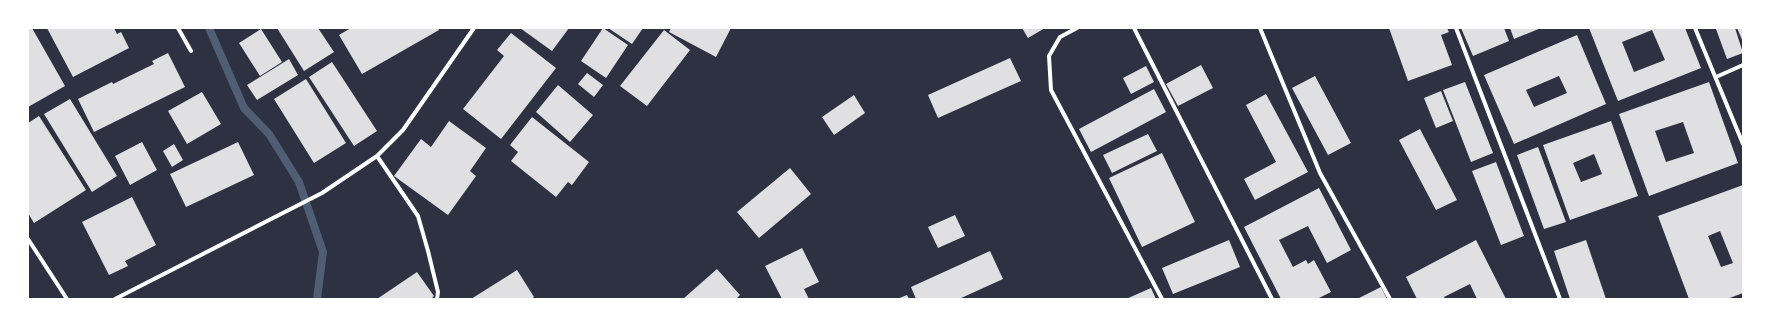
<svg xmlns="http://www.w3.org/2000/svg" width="1771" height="327" viewBox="0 0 1771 327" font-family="Cabin,sans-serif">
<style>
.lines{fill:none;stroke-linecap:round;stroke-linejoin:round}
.stream{stroke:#4f5d75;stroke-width:8}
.building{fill:#e0e0e3;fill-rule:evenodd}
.minor{stroke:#fff;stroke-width:4}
</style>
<rect width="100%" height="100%" fill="#2d3142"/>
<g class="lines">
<path class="stream" d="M209,28l35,80 25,26 30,48 24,70 -6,47"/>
</g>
<path class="building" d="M28,28h4l33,58 -37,21z
M47,28h67l3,6 4,-2 8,16 -56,29z
M277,28h41l16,24 -30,19z
M351,28h87l1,2 -77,44 -23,-39z
M520,28h49l-17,23z
M603,28l25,17 -22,33 -25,-17z
M608,28h35l-11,16z
M671,28h60l-15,29 -47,-25z
M1022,28h23l-17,10z
M1389,28h58l2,4 -8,3 11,30 -44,16z
M1461,28h43l5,13 -36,15z
M1510,28h31l-27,11z
M1589,28h96l16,40 -83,33zM1652,30l13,30 -31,12 -12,-30z
M1720,28h15l8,25 -16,6 -11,-30z
M1737,28h6v14z
M261,29l21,33 -22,14 -21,-33z
M664,30l26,20 -43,56 -27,-20z
M511,33l45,35 -55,71 -38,-30 41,-53 -7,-6z
M1577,35l29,69 -92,40 -30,-69zM1559,76l8,17 -33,14 -8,-17z
M168,53l17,34 -91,45 -16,-33 34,-17 1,2 41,-20 -2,-3z
M1010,58l11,23 -83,37 -10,-23z
M289,59l9,16 -41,25 -10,-15z
M332,62l45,69 -23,15 -45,-69z
M1201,65l12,23 -35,18 -12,-22z
M1146,66l8,16 -23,12 -8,-16z
M587,73l16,12 -9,12 -16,-13z
M1315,76l36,67 -23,12 -36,-67z
M306,79l40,64 -32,20 -40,-64z
M1465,82l28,71 -22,9 -28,-72z
M1709,82l29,81 -89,33 -30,-82zM1683,122l11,31 -28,9 -11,-31z
M558,85l35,30 -23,27 -34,-30z
M1154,89l12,23 -75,40 -12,-23z
M1441,91l12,30 -17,7 -12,-30z
M202,92l19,32 -34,20 -19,-33z
M1266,94l42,78 -53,28 -11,-21 32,-17 -30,-57z
M854,95l11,18 -31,22 -12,-18z
M70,99l47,77 -25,16 -48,-78z
M39,116l47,74 -52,33 -6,-10v-90z
M532,117l57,45 -17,23 -4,-3 -12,15 -45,-36 7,-9 -8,-7z
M449,121l37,27 -16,23 6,5 -28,39 -54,-39 27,-37 10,8z
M1611,121l27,75 -68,24 -27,-75zM1594,154l8,20 -21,8 -8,-19z
M1420,129l37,71 -21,10 -37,-70z
M1148,134l9,17 -45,22 -9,-18z
M142,142l15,28 -27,15 -15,-29z
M238,142l16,33 -68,32 -16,-33z
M174,144l9,16 -11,7 -9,-16z
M1538,147l28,75 -22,7 -27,-74z
M1162,153l33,69 -53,25 -33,-69z
M1496,162l28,74 -23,9 -29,-74z
M790,168l21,26 -52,44 -22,-26z
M1743,185v108l-16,6h-38l-31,-83zM1720,231l13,32 -12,4 -13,-31z
M1319,188l32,62 -24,13 -19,-37 -29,14 14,27 13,-7 2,4 6,-4 17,32 -14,7h-36l-37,-72z
M132,197l24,48 -31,16 3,5 -19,9 -27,-53z
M955,215l10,21 -27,12 -10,-21z
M1229,240l11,27 -67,27 -11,-26z
M1476,240l30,59h-29l-7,-15 -26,13 1,2h-28l-11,-22z
M1586,240l20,59h-36l-16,-48z
M802,248l17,34 -15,7 5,10h-27l-17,-33z
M990,251l13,28 -44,20h-43l-5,-12z
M717,269l23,26 -4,4h-53z
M517,270l17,27 -3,2h-60z
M417,272l17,24 -3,3h-54z
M1381,287l6,12h-30z
M1151,288l5,11h-30z
M907,295l2,4h-12z"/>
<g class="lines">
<path class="minor" d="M178,28l13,23
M1077,28l-17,9 -11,19 2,34 111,209
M1134,28l138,271
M1260,28l60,145 70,126
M1456,28l104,271
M1695,28l48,116
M1716,77l27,-12
M377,156l41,60 10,35 10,41 -1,7
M28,239l39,60
M115,299l207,-106 55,-37 26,-26 71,-102"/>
</g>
<rect width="1771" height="327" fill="none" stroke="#ffffff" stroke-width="58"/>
</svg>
